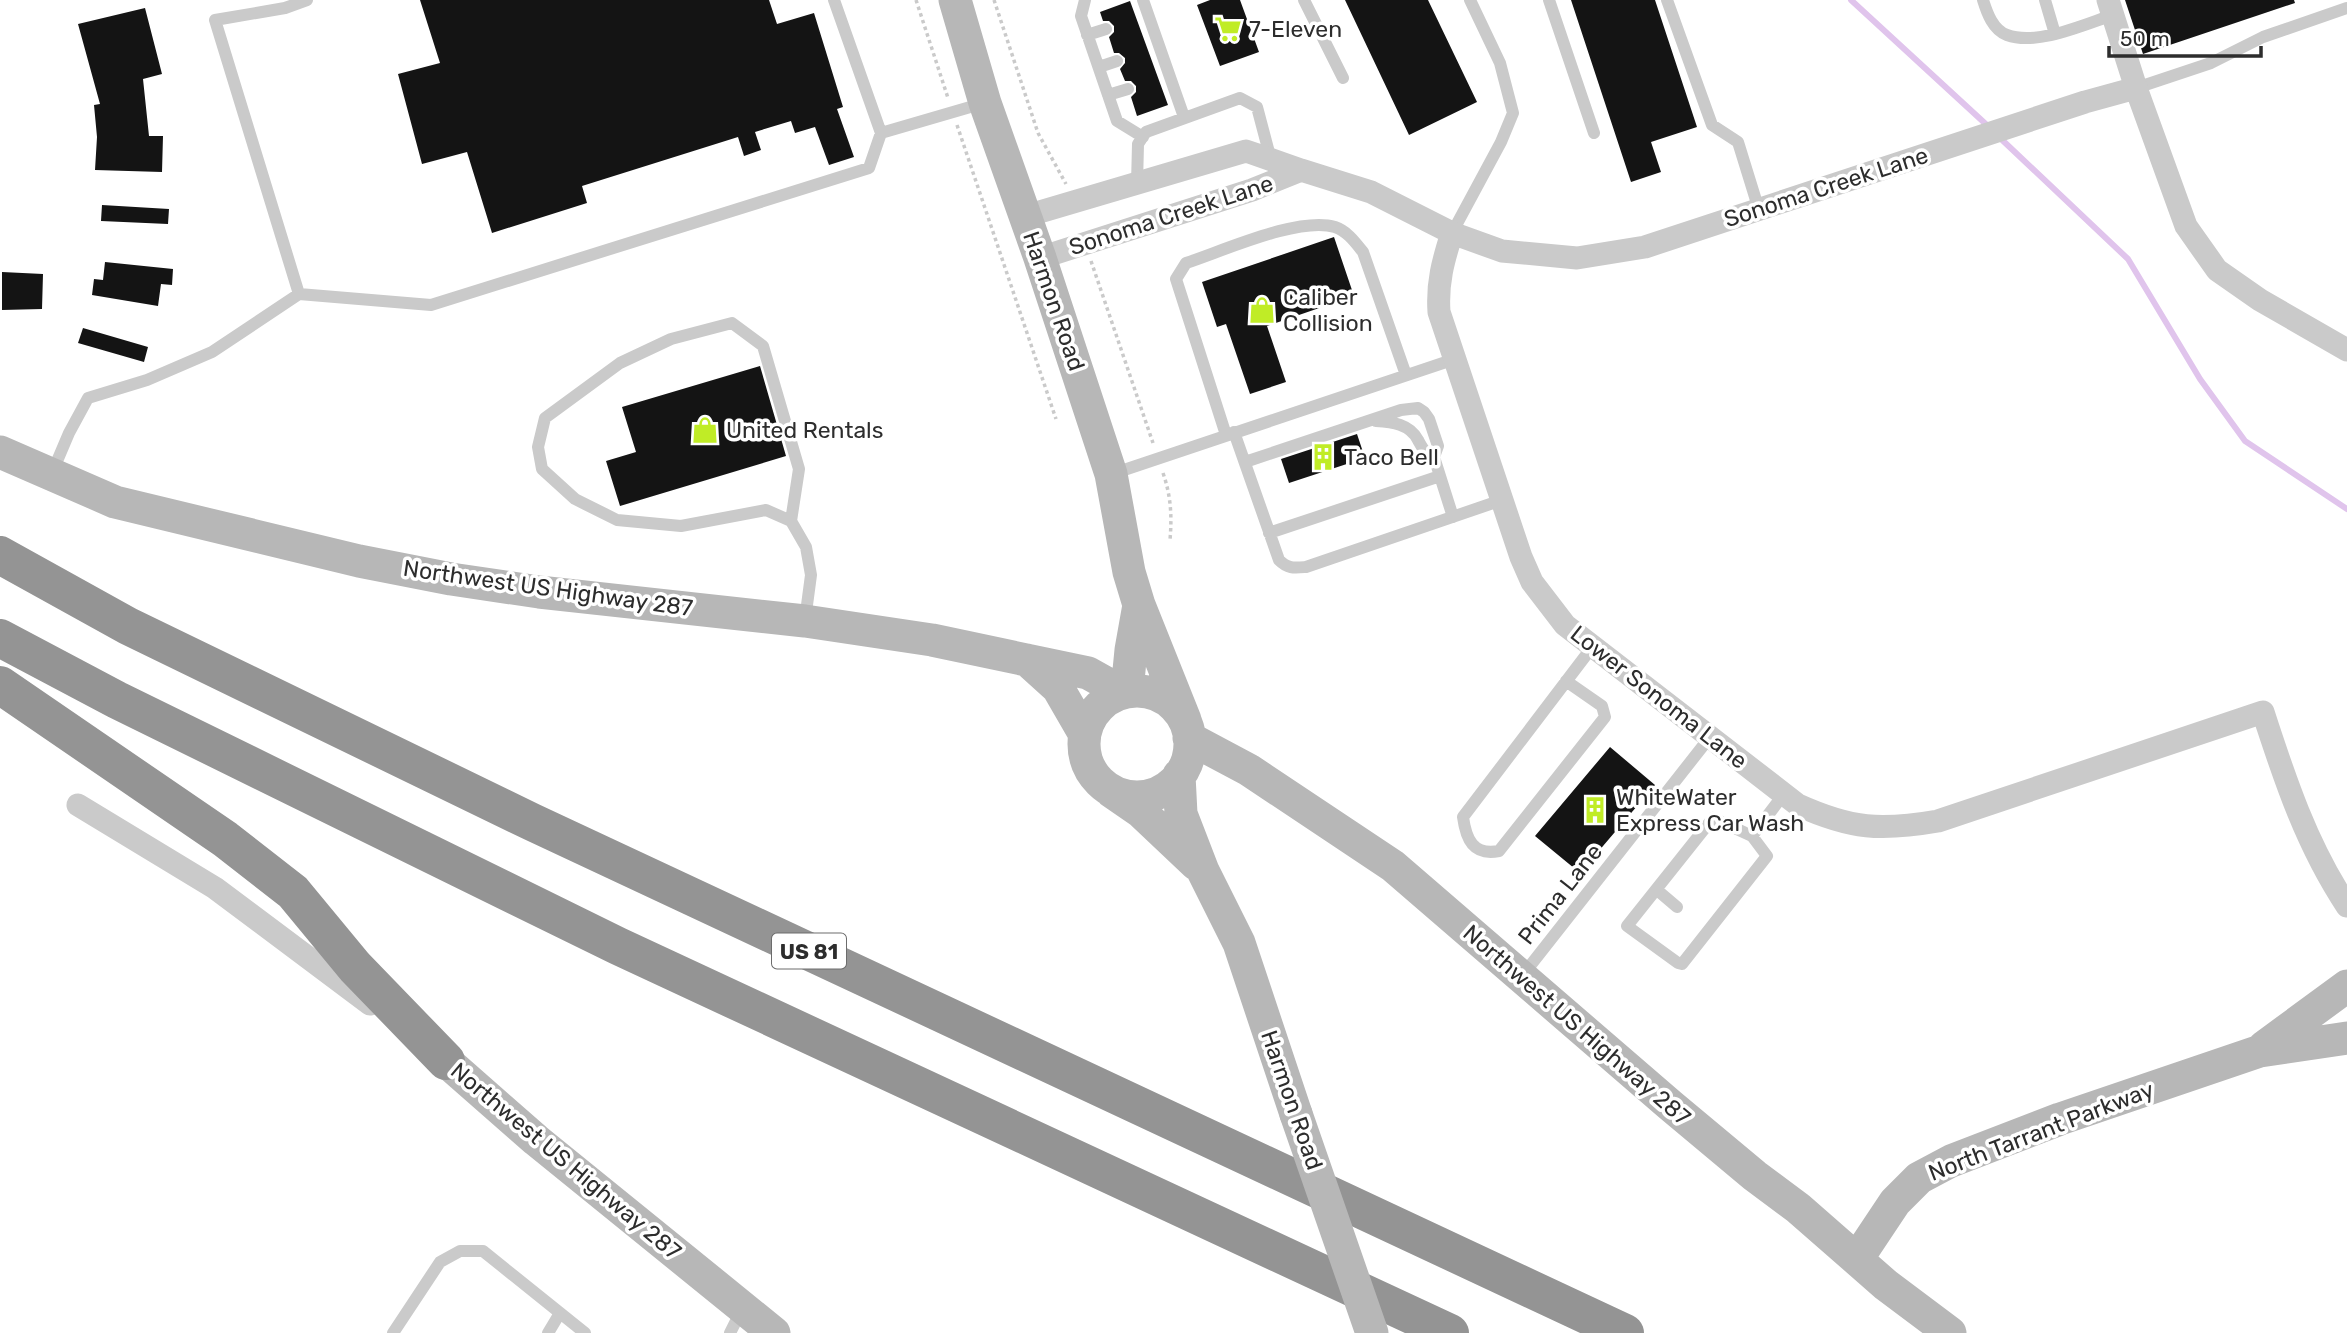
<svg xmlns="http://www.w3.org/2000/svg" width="2347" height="1333" viewBox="0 0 2347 1333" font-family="Rubik,sans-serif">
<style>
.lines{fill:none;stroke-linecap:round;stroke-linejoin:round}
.stream{stroke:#e0c4ec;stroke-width:6}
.building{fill:#141414}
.path{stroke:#cacaca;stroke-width:3.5;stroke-dasharray:3.5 3.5;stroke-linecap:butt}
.lane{stroke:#cacaca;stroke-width:12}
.street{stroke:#cacaca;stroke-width:23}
.secondary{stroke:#b7b7b7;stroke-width:33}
.highway{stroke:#949494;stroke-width:38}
.secondary-bridge{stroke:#b7b7b7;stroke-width:33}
.labels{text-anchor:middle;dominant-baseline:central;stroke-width:7;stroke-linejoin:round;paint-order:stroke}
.shield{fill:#fff;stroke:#6c6c6c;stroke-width:2}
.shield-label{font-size:21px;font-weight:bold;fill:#2d2d2d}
.poi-label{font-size:23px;fill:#2d2d2d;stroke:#fff;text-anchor:start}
.street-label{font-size:23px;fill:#2d2d2d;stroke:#fff}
</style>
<rect width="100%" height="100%" fill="#fff"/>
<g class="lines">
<path class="stream" d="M1851,0l138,127
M1999,137l129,122 72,120 45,62 102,68"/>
</g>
<path class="building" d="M420,0h349l8,24 37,-11 29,94 -6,2 17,48 -25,8 -14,-38 -20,6 -4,-12 -36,11 6,18 -17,6 -6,-19 -156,49 5,17 -95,30 -25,-81 -45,12 -24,-90 42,-11z
M1210,0h30l19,52 -39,14 -23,-61z
M1345,0h83l49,102 -68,33z
M1571,0h84l42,127 -46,15 10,30 -30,10z
M2125,0h169l1,3 -152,51z
M1130,1l38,104 -31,11 -6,-19 5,-5v-6l-5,-5h-6l-5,-12 5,-6v-5l-6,-5h-5l-5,-16 5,-5v-6l-5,-5h-6l-3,-9z
M145,8l17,66 -19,5 6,57h14l-1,36 -67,-2 2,-33 -3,-32 6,-1 -22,-80z
M102,205l67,4 -1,15 -67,-3z
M1334,237l20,59 -87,30 19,56 -36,12 -24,-70 -9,3 -15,-45z
M105,262l68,7 -1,16 -11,-1 -3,22 -66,-11 2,-16 9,1z
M2,272l41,2 -1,35 -40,1z
M83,328l65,19 -4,15 -66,-19z
M760,366l26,90 -166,50 -14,-45 30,-9 -14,-45z
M1357,434l8,24 -76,25 -8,-24z
M1610,747l45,38 -75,88 -45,-37z"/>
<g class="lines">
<path class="path" d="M916,0l32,98
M994,0l44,133 28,51
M957,125l99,294
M1091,261l62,182
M1163,473c8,23 9,43 7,67"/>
<path class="lane" d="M307,0l-22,8 -70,12 84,274 132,11 438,-137 12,-35 103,-30
M834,0l47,133
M1085,0l-4,16 36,105 26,16
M1143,0l41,117
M1304,0l39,78
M1549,0l45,133
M1667,0l45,125 26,17 21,68
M1983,0c4,13 10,30 24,35 30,11 76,-10 106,-20
M2045,0l10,34
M1087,35l19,-6
M1099,67l18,-6
M2136,88l75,-25 52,-26 84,-29
M1108,95l20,-6
M1137,184l1,-40 8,-12 94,-34 17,9 14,53
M1452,233l49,-91 12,-29 -13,-50 -30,-63
M1376,421c16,1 34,3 42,19 5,9 6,12 16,17
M1234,432l45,128c9,9 15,8 27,7l196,-67
M1226,435l-50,-156 10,-16c37,-12 113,-47 149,-36 12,4 20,15 28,25l43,123
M1245,462l156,-52 17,-2 6,4 5,7 9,27 -4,11 19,60
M52,473l17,-40 19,-35 59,-18 65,-28 87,-58
M1112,474l343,-115
M791,521l8,-52 -36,-123 -31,-23 -61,16 -51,24 -75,55 -7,29 4,22 33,30 42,21 64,6 85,-16 25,11 15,26 5,28 -6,45
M1269,533l171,-57
M1566,681l36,25 3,11 -106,134c-26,5 -33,-12 -36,-34l130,-171
M1752,836l15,20 -85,108 -4,-1 -51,-37 86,-108 39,18 32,-42
M1657,890l20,17
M1522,976l188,-239
M393,1333l47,-71 20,-11h23l102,82
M548,1333l12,-20
M730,1333l11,-22"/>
<path class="street" d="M2108,0l28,88 50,138 31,44 43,30 87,50
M1026,216l220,-65 55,19 70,22 81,41 50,18 75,7 68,-11 440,-145 51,-14
M1452,233c-9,28 -15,50 -13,79l82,245 11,25 33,43 233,180c53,24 83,26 140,16l325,-109c22,68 44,134 84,194
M1040,258l212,-68 49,-20
M78,805l137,83 155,116"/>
<path class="secondary" d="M955,0l30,103 55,155 71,216 18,98 10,33 46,115
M0,452l115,50 244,59 92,18 88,13 266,29 127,19 156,33 34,19
M1027,660l31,28 26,45
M1127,691l4,-41 8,-45
M1084 744a53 53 0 1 1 106 0a53 53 0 1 1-106 0Z
M1189,738l60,32 144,96 277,239 85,71 43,32 88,77 64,48
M1179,775l2,39 22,57 36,72 57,171
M1112,792l29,20 55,52
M2264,1047l83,-61
M446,1061l90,79 238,193
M1857,1259l38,-57 24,-24 32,-17 109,-42 200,-68 87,-13"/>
<path class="highway" d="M0,555l128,71 404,196 1093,511
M0,638l117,62 501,246 832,387
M0,685l225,154 68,53 62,75 91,94"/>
<path class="secondary-bridge" d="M1296,1114l76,219"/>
</g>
<defs>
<symbol id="supermarket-bare" viewBox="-9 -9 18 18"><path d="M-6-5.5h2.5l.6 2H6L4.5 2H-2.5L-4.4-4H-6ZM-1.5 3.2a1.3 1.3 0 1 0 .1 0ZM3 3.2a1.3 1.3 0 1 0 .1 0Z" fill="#c0ec26" stroke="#fff" stroke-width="2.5" paint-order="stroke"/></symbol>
<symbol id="shop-bare" viewBox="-9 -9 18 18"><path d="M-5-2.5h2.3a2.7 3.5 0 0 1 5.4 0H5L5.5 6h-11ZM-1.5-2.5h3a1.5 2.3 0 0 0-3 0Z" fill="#c0ec26" stroke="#fff" stroke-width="2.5" paint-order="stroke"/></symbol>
<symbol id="building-bare" viewBox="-9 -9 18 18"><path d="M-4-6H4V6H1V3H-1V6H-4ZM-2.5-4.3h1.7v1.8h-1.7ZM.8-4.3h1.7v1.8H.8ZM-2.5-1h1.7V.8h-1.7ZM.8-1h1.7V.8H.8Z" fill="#c0ec26" stroke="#fff" stroke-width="2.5" paint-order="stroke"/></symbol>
</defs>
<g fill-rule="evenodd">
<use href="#supermarket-bare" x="1209" y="10" width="38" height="38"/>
<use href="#shop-bare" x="1243" y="291" width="38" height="38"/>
<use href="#shop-bare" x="686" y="411" width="38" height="38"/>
<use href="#building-bare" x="1304" y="438" width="38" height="38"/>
<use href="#building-bare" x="1576" y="791" width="38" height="38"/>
</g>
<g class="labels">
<rect class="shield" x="772" y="933.5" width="74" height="35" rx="5"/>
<g class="shield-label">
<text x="809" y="951">US 81</text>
</g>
<g class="poi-label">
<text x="1249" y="29">7-Eleven</text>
<text x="1283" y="297">Caliber<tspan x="1283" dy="26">Collision</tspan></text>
<text x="726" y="430">United Rentals</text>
<text x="1344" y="457">Taco Bell</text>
<text x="1616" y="797">WhiteWater<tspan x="1616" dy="26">Express Car Wash</tspan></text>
</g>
<g class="street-label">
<text transform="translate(1826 187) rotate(-18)">Sonoma Creek Lane</text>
<text transform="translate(1171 215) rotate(-18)">Sonoma Creek Lane</text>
<text transform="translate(1054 301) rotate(71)">Harmon Road</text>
<text transform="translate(548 588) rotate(8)">Northwest US Highway 287</text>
<text transform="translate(1659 697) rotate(38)">Lower Sonoma Lane</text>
<text transform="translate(1560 894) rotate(-52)">Prima Lane</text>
<text transform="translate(1577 1025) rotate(41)">Northwest US Highway 287</text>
<text transform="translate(1292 1100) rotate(71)">Harmon Road</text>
<text transform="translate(2041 1131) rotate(-21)">North Tarrant Parkway</text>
<text transform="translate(566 1161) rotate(40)">Northwest US Highway 287</text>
</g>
</g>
<path d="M2109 46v10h152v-10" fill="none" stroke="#2d2d2d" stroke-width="3.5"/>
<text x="2120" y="46" font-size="21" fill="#2d2d2d" stroke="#ffffff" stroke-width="5" paint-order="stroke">50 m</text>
</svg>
